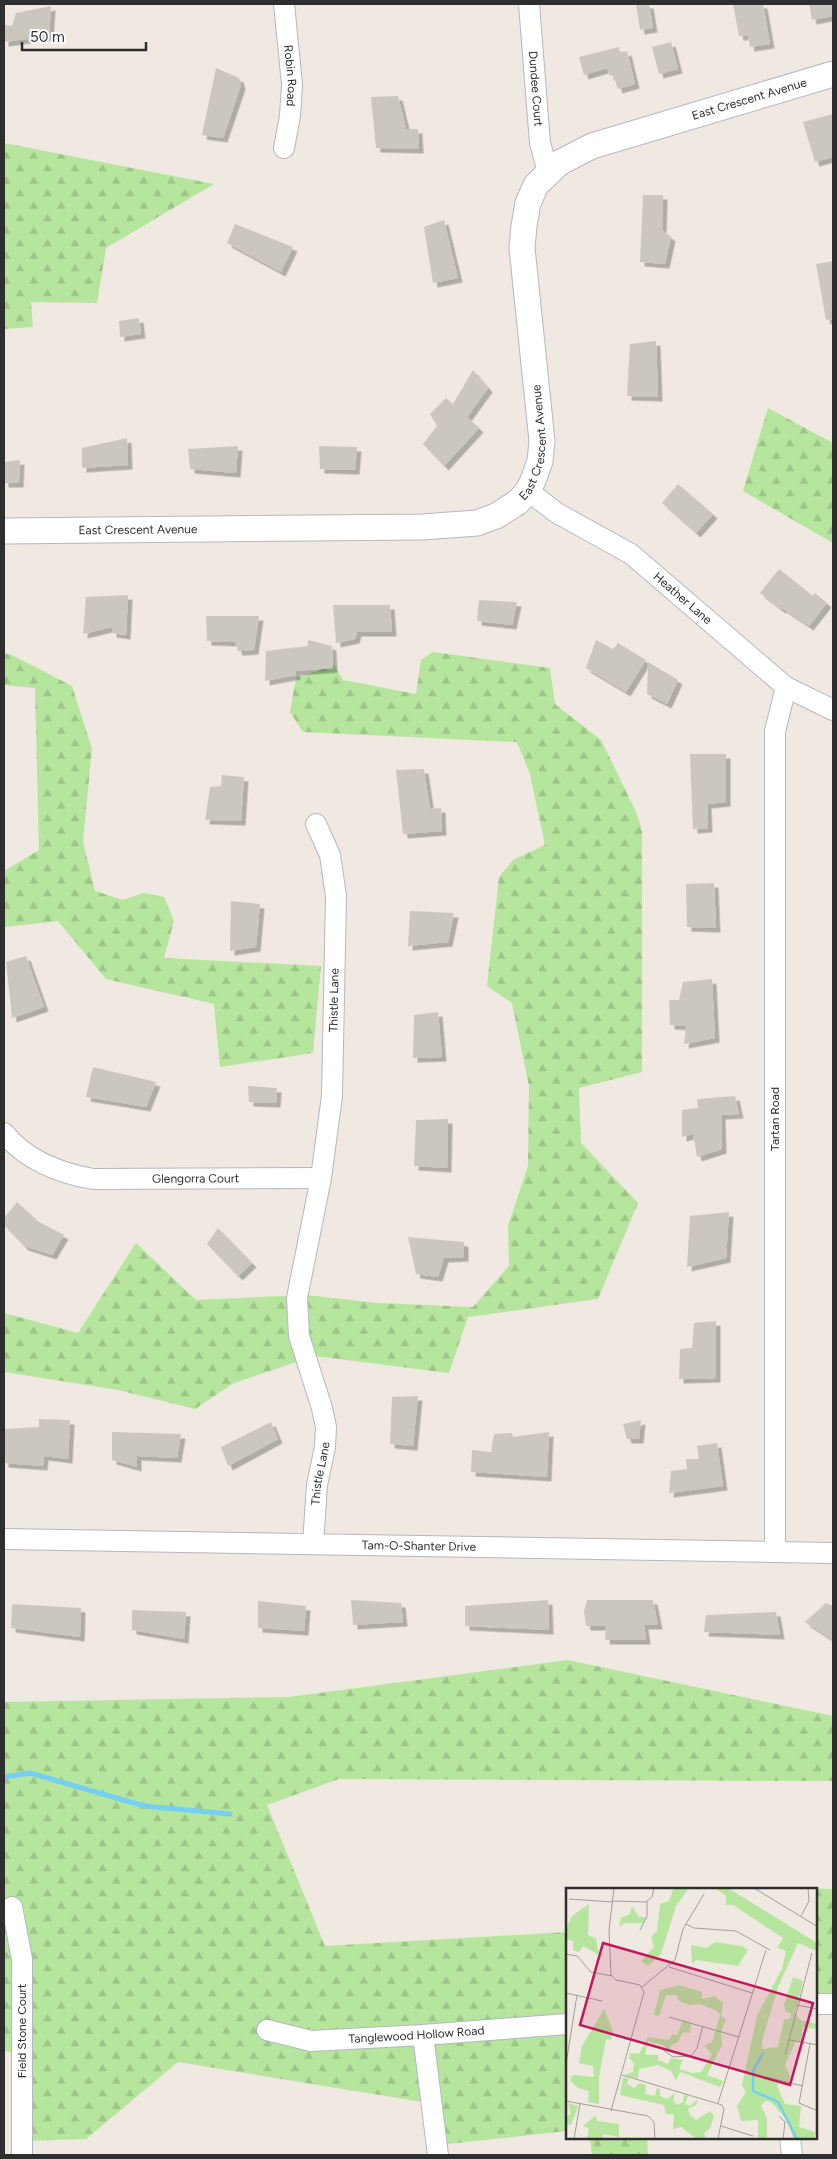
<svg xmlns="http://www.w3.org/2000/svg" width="837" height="2159" viewBox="0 0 837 2159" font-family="Figtree,sans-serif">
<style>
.forest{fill:url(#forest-firs)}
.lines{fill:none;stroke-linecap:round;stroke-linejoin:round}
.stream{stroke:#75cff0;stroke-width:5}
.building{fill:#cbc7bf;filter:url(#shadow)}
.minor-casing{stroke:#b4b7c1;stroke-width:22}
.tertiary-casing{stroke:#b4b7c1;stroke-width:27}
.minor{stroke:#fff;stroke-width:20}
.tertiary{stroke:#fff;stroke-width:25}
.labels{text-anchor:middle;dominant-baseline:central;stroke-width:4.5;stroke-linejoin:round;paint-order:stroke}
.street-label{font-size:12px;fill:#2e2e2e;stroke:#fff}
.inset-river{fill:none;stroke:#75cff0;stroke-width:2.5}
.inset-road{fill:none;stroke:#a29e99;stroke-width:1}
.view{fill:#c2185b;fill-opacity:0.15;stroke:#c2185b;stroke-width:2.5}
.inset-edge{fill:none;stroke:#2e2e2e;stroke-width:2.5}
</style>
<defs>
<pattern id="forest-firs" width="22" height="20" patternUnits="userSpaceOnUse" patternTransform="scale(1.25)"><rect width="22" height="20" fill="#b6e59e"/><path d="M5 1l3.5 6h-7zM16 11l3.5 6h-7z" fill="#9dc588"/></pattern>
<filter id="shadow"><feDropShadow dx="4.5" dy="4.5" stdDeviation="0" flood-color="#0004"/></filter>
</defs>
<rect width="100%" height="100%" fill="#efe9e1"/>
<path class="forest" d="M4,143l210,41 -108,64 -9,55 -66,-1 2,25 -29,2z
M768,408l65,35v100l-90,-52z
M433,652l117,16 5,36 46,36 36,74 5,17v241l-63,16 2,55 57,60 -40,96 -130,18 -19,56 -134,-17 -81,27 -39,26 -77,-19 -114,-18v-59l74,20 58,-90 60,57 110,-5 71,8 96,4 36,-41 -1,-40 20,-60 1,-80 -17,-83 -25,-17 12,-109 14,-17 32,-15 -15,-71 -13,-32 -214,-10 -13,-20 6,-34 38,-13 9,15 73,14 5,-34z
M4,654h6l62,32 20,63 -9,92 12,50 28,9 20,-7 21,4 10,24 -10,37 157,8 -8,87 -93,14 -6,-63 -108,-25 -48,-58 -54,6v-56l35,-21 -4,-162 -31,-3z
M568,1660l265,56v65l-494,-2 -72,26 58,141 242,-14v199l-128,14 -4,-41 -257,-42 -92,77 -63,2 2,-87 -21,-3v-349l285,-5z
M739,1887l94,2v122l-17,1v-123h-81z
M590,2138h57l1,17h-56z"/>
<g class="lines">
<path class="stream" d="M4,1777l26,-4 114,33 86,8"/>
</g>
<path class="building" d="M636,4h13l4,24 -13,2z
M733,4h30l7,40 -20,3 -2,-12 -9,1z
M809,4h24v12l-21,4z
M51,6l-2,30 -45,6v-17l8,1 4,-13z
M671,42l7,27 -19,5 -7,-27z
M619,47l1,6 7,-2 8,33 -17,5 -5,-14 -3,1 -3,-8 -23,7 -5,-18z
M216,68l23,10 2,7 -18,53 -21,-3z
M398,96l8,33h12l1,20 -43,-1 -5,-51z
M833,114v43l-18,5 -12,-40z
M643,195h20l-1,35 9,7 -6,27 -25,-2z
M444,220l14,58 -25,5 -9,-56z
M235,224l58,23 -12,25 -54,-29z
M833,261v58l-7,1 -10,-56z
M139,318l2,16 -21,3 -1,-16z
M656,341l2,56 -31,-1 3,-52z
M473,370l15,18 -21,29 12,11 -35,38 -21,-22 14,-18 -7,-12 16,-16 7,6z
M127,438l1,27 -46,3v-20z
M238,446l-2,27 -46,-4 -2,-20z
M319,446l38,1 -2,23 -35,-1z
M20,460l-1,23h-15v-21z
M678,484l35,30 -17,19 -34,-30z
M779,569l34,27 2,-3 12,10 -18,23 -27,-18 -1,1 -21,-16z
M128,595l-2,40 -14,-2v-6l-29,7 3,-37z
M479,600l38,2 -5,23 -35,-4z
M333,605h57l2,27h-35l-2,7 -19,4z
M206,616h53l-5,34 -16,1 -3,-9 -28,-1z
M308,640l24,6 1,22 -37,3v4l-31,6 1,-30 42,-5z
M596,640l17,9 5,-6 28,17 -20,32 -40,-24z
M648,662l30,18 -11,24 -20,-10z
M690,754h36v48l-19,2 1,24 -15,1z
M424,769l6,40 11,-1 1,23 -39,3 -7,-64z
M222,775l22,2 -3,44 -36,-1 5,-33 11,-1z
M714,883l2,45 -29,-1 -1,-43z
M231,901l29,3 -4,43 -26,4z
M410,911l44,2 -6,29 -40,4z
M26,956l18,51 -32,11 -6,-56z
M712,979l3,59 -31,6 2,-18 -16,-1 -1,-25h10l4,-18z
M438,1012l4,45 -29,1 1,-43z
M93,1067l63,15 -10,25 -60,-10z
M248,1086l29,2 -1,15 -27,-1z
M735,1096l4,18 -18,1 1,34 -25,8 -4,-23 -11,3v-27l16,-2 -1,-9z
M448,1119l-1,49 -33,-2 2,-46z
M17,1202l22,20 25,13 -12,20 -28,-9 -20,-21v-7z
M729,1212l-3,46 -39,9 3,-51z
M218,1228l34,35 -14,13 -31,-32z
M408,1237l56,5v15l-20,1 -6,19 -22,-3z
M716,1321v57l-37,1 1,-30 12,-1 2,-25z
M418,1396l-5,50 -23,-2 2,-47z
M39,1419l31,1 -2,39 -24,-3 -1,10 -39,-3v-34l35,-2z
M641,1420l-2,19h-12l-4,-15z
M271,1422l7,17 -50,27 -7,-19z
M112,1432l69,2 -4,24 -40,-2v11l-25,-7z
M549,1432l-2,45 -76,-5 1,-22 19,2 3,-18 18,-1 1,4z
M717,1443l6,43 -54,7 2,-22 16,-2 -1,-10h13l-2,-13z
M351,1600l50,3 2,19 -50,3z
M548,1600l1,30 -84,-4v-20z
M587,1600h66l5,25h-14l2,15h-41l1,-14h-20l-2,-15z
M258,1601l48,5 -2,25 -46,-3z
M826,1603l7,3v34l-28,-18z
M12,1604l69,4 -1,29 -69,-9z
M132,1610l54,2 -2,27 -52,-9z
M776,1612l4,23 -76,-3 2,-17z"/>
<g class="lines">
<defs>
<g id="minor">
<path id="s1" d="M284,4l8,80 -2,32 -6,32"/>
<path id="s2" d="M529,4l11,139 8,29"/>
<path id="s3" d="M528,491l29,22 74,41 155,133 47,23"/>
<path id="s4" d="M4,1133c22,27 55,40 89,46l228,-1"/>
<path id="s5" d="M4,1539l829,14"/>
<path id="s6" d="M313,1544l4,-59 8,-38 1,-20 -4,-19 -23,-72 -2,-38 24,-120 11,-82 4,-200 -6,-41 -14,-31"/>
<path d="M775,1552v-821l11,-44"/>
<path d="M12,1907l10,52v196"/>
<path d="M816,2004h17"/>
<path id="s7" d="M267,2030l44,11 112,-6 144,-11"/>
<path d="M423,2035l15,120"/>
<path d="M790,2138l2,17"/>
</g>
<g id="tertiary">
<path id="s8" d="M4,531l418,-4 55,-4 19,-7 22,-14 10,-11 6,-13 6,-17 2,-20 -20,-193 2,-22 4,-23 8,-18 23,-22 33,-17 241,-72"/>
</g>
</defs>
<use href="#minor" class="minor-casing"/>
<use href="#tertiary" class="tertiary-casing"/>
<use href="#minor" class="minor"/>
<use href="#tertiary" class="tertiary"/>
</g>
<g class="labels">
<g class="street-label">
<text stroke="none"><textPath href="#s1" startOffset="72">Robin Road</textPath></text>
<text stroke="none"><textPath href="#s2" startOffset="85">Dundee Court</textPath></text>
<text stroke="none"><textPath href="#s8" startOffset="1079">East Crescent Avenue</textPath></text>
<text stroke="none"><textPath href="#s8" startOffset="584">East Crescent Avenue</textPath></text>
<text stroke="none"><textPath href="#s8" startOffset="134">East Crescent Avenue</textPath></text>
<text stroke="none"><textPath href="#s3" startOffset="189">Heather Lane</textPath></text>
<text stroke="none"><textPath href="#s6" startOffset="552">Thistle Lane</textPath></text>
<text transform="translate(775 1119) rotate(-90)">Tartan Road</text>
<text stroke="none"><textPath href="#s4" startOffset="205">Glengorra Court</textPath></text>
<text stroke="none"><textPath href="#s6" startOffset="71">Thistle Lane</textPath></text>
<text stroke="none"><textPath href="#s5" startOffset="415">Tam-O-Shanter Drive</textPath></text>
<text transform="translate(22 2031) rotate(-90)">Field Stone Court</text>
<text stroke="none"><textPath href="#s7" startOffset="151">Tanglewood Hollow Road</textPath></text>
</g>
</g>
<g transform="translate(566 1888)">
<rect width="251" height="251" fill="#efe9e1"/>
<path d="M108,0h15l-13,18 -15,48 -13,12 -7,-5 13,-14 -3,-10 6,-6 3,-27 9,-3zM149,0h13l89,55v8l-19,-8 -20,44 -16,54 1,8 15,-2 6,-27 7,-2v-5l-5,-1 -2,-7 9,-28 10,4 -8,32 5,7 17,4v5l-14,-2 -2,15 -5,-1 -11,24 5,11 -1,6 -9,-2 -3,6 8,18 16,2 -2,21 16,5 -1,7h-20l-8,-20 -15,-17 -6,-1 -4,5 6,12v21h-9v-19l-17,1 -4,-15 9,-14 -4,-7 15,-69 25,-47 4,-18 -9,-3 6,-10 -50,-33h-7v-9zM23,16l-1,31 8,4 3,16 -16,-9 -4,6 -6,-2v-9l-7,-2v-10l6,-13zM66,18l6,10 8,2 -3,5h-18l-6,4 2,-9 9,-4zM149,54l26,4 7,4 -10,16 -42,-6 -4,4 -1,-19 16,3zM113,97l23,7v7l13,-3 8,7 -2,13 5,3 -5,13 1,13 -15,30 16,6 -3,6 -40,-15 -4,8 -5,-9 -13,-6 -19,4 -1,10 -13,-4 8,-3 1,-9 -5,-5 1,-5 9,1 9,-17 21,3 3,-6 5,1 6,-15 8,4 -1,9 -7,-1 -5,10 -7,3 -1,7 -7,-7 -15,-4 -3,14h13v5l10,4 3,-6 12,2 -4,9 13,4 9,-1 11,-18 -8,-8 8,-4 8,-27 -3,-4 -17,-7 -11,1 -10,-4 -2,-6h-11l-7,21 -5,-1 6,-25zM38,121l9,22 -2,9 -5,-1 -7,38v27l-11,-2 1,-11 -11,-3 -8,-8 3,-5 21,2 -1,-11 -14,-3 3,-17zM57,189l6,2 -2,5 7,4 6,-5 6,2 -1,9 10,2 2,-8 3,1v7l7,3 8,-6 -2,8 5,4 5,-3 1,-7 4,1 -3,8 5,2 8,-7 -2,6 -8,4 2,6 6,5 14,-9 4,5 -4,12 -6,5 2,6h-9l-16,-12 -8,2 1,-15h-8l-2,-9 -44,-10zM2,215l10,3 -7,19 -5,-1v-7l5,-3zM30,227l1,6 22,3v13l-15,-3 -2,5h-15l2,-10 -6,-3z" fill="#b6e59e"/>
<path class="inset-river" d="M197,165l-10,18v20l25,11 19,37"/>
<path class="inset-road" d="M188,0l64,39M3,11l44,3M47,13l33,1 6,-5 2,-9M235,28l8,-15 -1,-13M120,36l8,4 42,3 34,19M74,42l7,-14v-15M0,66l11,2 14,16 21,4M103,79l83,26M76,99l33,-27 8,-31 21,-35M0,105l36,8M230,117l22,4M103,129l70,20M224,152l28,5M244,156l-11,59 19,8M96,161l11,8 18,-1 6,-8 6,-22M219,167l27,-102M0,176l11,-69M56,187l100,30 2,4 -6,30M200,189l37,9M0,213l82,15 6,6 1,17M152,215l48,-153M45,223l33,-119 -4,-7 -24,-5 -5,-5 -2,-45 5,-42M213,228l6,6 -2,17M155,238l32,10M8,251l6,-35"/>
<path class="view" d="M37,55l210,60 -23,82 -210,-60z"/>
<rect width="251" height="251" class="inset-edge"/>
</g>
<rect width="837" height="2159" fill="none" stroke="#2e2e2e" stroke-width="10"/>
<path d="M22 42v8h124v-8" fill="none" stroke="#2e2e2e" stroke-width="2.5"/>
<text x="30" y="42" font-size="15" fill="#2e2e2e" stroke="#ffffff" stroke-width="4" paint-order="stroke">50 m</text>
</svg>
